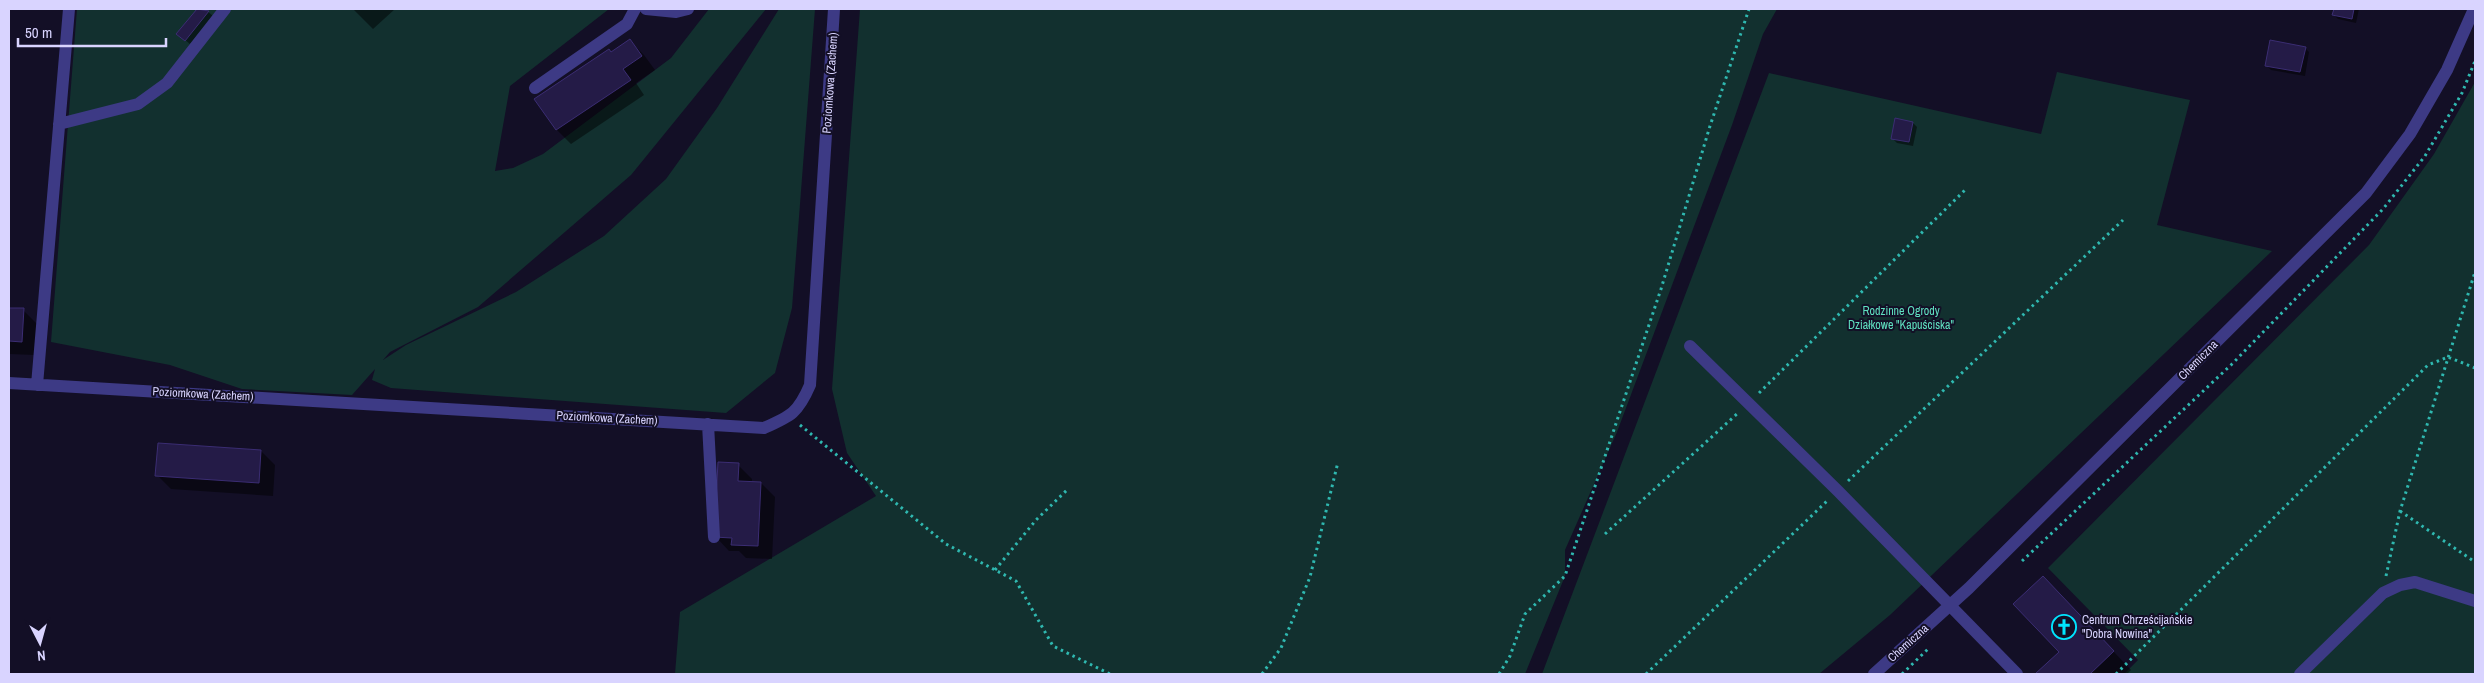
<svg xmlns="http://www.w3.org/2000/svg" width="2484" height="683" viewBox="0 0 2484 683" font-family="'Archivo Narrow',sans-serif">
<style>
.green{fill:#12302f}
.shadow{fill:#0007}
.building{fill:#241b47;stroke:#3b2d73}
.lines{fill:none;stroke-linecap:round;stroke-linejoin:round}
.path{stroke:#2fb8b0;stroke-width:3;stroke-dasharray:2.5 4;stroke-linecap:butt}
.minor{stroke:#3d3a85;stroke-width:12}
.labels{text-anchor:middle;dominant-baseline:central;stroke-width:4;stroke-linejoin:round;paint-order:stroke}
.street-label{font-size:12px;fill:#d9d4ff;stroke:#130f26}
.park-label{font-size:12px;fill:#5fe0c0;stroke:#130f26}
.poi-label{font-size:12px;fill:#d9d4ff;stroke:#130f26;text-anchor:start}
</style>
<rect width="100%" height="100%" fill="#130f26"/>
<path class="green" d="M77,9h532l-99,77 -15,85 18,-3 30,-14 128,-96 38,-49h57l-135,166 -153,132 -88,45 -7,8 23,-15 110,-53 88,-56 62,-57 51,-71 62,-99h36l-23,299 -17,65 -49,40 -335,-25 -19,-8 3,-11 -23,26 -110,-6 -72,-24 -119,-23z
M860,9h917l-14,25 -31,91 -115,307 -52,118v26l-40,98h-850l5,-62 196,-116 -29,-43 -15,-64z
M2057,72l133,28 -33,125 115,26 -382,364 -71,59h-277l227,-601 272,61z
M2475,82v592h-351l14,-14 -90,-92 321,-323 65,-91z"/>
<path class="shadow" d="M199,9h6l8,7 -23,28 -12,-10z
M353,9h42l-22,20z
M2335,9h24l-3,14 -18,-4 -4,-4z
M630,41l14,14 11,15 -19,13 8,12 -73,49 -14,-14 -21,-31z
M2305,48l4,4 -4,24 -34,-6 -5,-5z
M1913,123l4,4 -4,19 -16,-3 -5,-5z
M9,309l14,1 14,14 -2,31 -26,-1z
M261,451l14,14 -2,31 -102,-7 -14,-14z
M738,465l14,14v4h9l14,14 -3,62 -26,-1 -7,-7h-10l-13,-14z
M2061,596l70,74 -4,4h-90l24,-22z"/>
<path class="building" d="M197,9l12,2 -24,30 -9,-7z
M2334,9h20l-2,10 -20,-4z
M630,39l12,17 -19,13 8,11 -75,50 -22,-31 75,-50 2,3z
M2270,40l36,7 -6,25 -35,-6z
M1895,118l18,4 -4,20 -18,-3z
M9,308h15l-2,34 -13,-1z
M158,443l103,7 -2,33 -104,-7z
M718,462l21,1 -1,18 23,1 -3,64 -27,-1 1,-7 -18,-1z
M2043,576l71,75 -24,23h-55l24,-22 -46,-48z"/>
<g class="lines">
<path class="path" d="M1759,393l206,-203
M800,425l146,119 70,37 37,65 57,28
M1848,481l275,-261
M2400,511l75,51
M1605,534l133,-121
M2022,561l210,-197 151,-155 42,-53 37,-63 13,-32
M995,570l41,-50 32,-31
M2386,576l14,-65 75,-239
M1262,674l19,-26 29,-71 28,-115
M1499,674l11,-18 15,-42 40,-38 96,-287 49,-163 39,-117
M1646,674l181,-173
M1902,674l26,-25
M2116,674l312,-309 20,-8 27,11"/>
<path class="minor" d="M646,9l30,3 12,-3
M535,88l92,-64 8,-15
M59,124l79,-20 29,-21 58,-74
M1690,346l148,145 179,183
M9,383l755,45c27,-12 34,-15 46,-43l24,-376
M37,385l32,-376
M708,424l6,113
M1874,674l95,-86 397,-395 44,-59 37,-64 27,-61
M2300,674l83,-81 17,-8 15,-3 60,19"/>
</g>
<defs>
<symbol id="church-ring" viewBox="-11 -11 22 22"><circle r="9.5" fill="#130f26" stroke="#00e5ff" stroke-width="1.5"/><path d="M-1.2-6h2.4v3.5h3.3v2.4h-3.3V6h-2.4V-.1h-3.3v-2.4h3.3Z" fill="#00e5ff"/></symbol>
</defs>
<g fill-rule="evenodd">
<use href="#church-ring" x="2050" y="613" width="28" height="28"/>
</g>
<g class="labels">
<g class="street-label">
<text transform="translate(830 83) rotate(-86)">Poziomkowa (Zachem)</text>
<text transform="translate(2198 360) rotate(-45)">Chemiczna</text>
<text transform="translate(203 394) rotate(3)">Poziomkowa (Zachem)</text>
<text transform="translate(607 418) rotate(3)">Poziomkowa (Zachem)</text>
<text transform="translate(1908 643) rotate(-42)">Chemiczna</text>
</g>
<g class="park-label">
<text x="1901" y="311">Rodzinne Ogrody<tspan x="1901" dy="14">Działkowe "Kapuściska"</tspan></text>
</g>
<g class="poi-label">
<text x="2082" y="620">Centrum Chrześcijańskie<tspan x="2082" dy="14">"Dobra Nowina"</tspan></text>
</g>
</g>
<rect width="2484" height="683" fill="none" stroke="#d9d4ff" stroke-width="20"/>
<g transform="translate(40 643) rotate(174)" stroke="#130f26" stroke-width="4" paint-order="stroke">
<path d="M0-4L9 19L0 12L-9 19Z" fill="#d9d4ff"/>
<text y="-8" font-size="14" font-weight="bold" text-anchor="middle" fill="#d9d4ff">N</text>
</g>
<path d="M18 38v8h148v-8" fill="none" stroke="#d9d4ff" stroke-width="2.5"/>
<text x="25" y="38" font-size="15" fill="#d9d4ff" stroke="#130f26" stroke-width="4" paint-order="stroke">50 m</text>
</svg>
